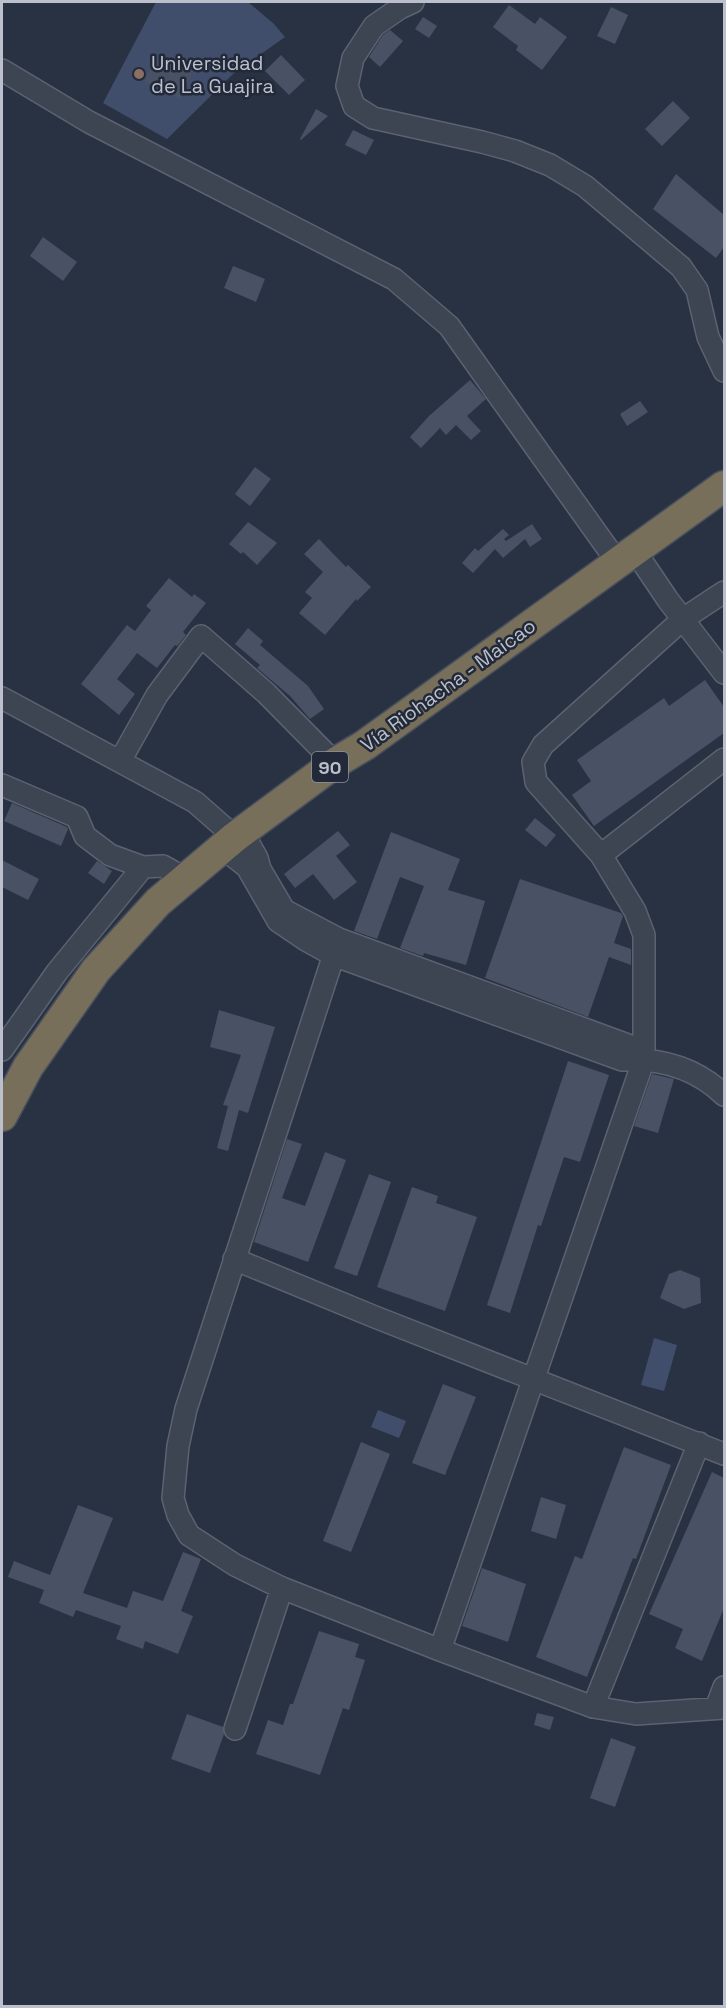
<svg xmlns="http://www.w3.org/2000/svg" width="726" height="2008" viewBox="0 0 726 2008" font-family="'Space Grotesk',sans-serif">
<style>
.water{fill:#404e6b}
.building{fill:#485264}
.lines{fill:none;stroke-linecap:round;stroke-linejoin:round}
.minor-casing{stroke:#5c6270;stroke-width:24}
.highway-casing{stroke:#484f5d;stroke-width:33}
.minor{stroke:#3d4552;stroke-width:21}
.highway{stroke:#786f5b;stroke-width:30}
.education-dot{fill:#8d6e63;stroke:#222938;stroke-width:2}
.labels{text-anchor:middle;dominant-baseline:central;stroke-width:5;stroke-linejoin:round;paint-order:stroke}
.shield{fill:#222938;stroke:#8d93a0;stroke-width:1.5}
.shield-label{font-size:18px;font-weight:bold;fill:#bbc0cc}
.poi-label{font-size:20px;fill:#bbc0cc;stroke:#222938;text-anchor:start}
.street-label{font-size:20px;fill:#bbc0cc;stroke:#222938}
</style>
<rect width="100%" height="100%" fill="#293243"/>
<path class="water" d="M156,2h92l26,22 11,13 -51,36 -67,66 -64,-36z
M654,1338l23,7 -13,46 -23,-6z
M378,1410l28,11 -7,17 -28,-11z"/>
<path class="building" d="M509,5l26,19 5,-7 27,20 -25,33 -26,-20 2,-4 -25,-19z
M611,7l17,8 -13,29 -18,-8z
M423,17l14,9 -8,12 -14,-9z
M390,30l13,11 -23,26 -11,-10 14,-22z
M281,55l24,25 -16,15 -24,-24z
M156,57l36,17 -12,25 -36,-18z
M673,101l17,17 -28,28 -17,-17z
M316,109l12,7 -27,24 -1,-1z
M353,130l21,10 -8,15 -21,-10z
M676,174l48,41v32l-8,11 -63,-49z
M43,237l34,25 -14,19 -33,-25z
M233,266l32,13 -9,23 -32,-14z
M470,380l16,19 -19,17 14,15 -10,9 -15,-15 -10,10 -6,-7 -19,20 -11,-11 19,-21z
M640,401l8,11 -21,14 -7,-12z
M255,467l16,12 -21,27 -15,-12z
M248,522l29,21 -20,22 -14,-13 -2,2 -12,-10z
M532,524l10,15 -12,8 -5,-8 -22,19 -8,-9 -22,24 -11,-10 13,-15 3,3 25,-22 6,6 -5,4 2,2z
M319,539l27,28 2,-2 23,22 -14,14 -1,-2 -31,36 -26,-22 13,-15 -7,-6 18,-20 -19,-18z
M169,578l23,19 2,-3 12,9 -23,29 3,3 -7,9 -2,2 -2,-1 -18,23 -20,-15 -9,12 -11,14 18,15 -16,21 -38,-31 46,-59 8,6 16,-21 -5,-4z
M248,628l15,13 -3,4 48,41 16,23 -14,10 -20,-23 -33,-28 3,-3 -25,-21z
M705,680l19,27v26l-130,93 -22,-31 19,-14 -14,-21 87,-62 5,8z
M12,803l55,24 1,2 -7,17 -57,-25z
M535,818l21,17 -10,12 -21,-17z
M338,831l12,14 -14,11 21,26 -23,18 -21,-26 -18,14 -11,-14z
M391,832l69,27 -12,31 37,11 -19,64 -42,-12 -1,3 -23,-8 24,-62 -24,-9 -23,62 -23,-8z
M2,860l37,19 -11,21 -26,-13z
M97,861l15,10 -8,13 -16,-11z
M520,879l101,34 2,3 -9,27 17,6v16l-22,-8 -21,60 -103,-39z
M219,1010l56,17 -27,86 -9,-3 -11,41 -11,-3 11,-42 -5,-1 18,-50 -31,-8z
M568,1061l41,14 -29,87 -16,-5 -23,69 -3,-1 -28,88 -23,-8z
M652,1074l22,5 -16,54 -24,-7z
M287,1139l15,5 -20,54 23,8 20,-54 21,8 -38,102 -54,-20z
M369,1174l22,8 -34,94 -23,-8z
M412,1187l26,9 -2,7 41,14 -32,94 -68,-24z
M680,1270l20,8 1,25 -17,6 -24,-11 9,-24z
M443,1384l33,13 -31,78 -33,-12z
M361,1442l29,12 -39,98 -28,-11z
M624,1447l47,18 -35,94 -3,-1 -46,119 -51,-20 39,-101 7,3z
M712,1472l12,6v130l-22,53 -27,-13 8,-19 -34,-15z
M541,1497l25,8 -10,34 -25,-8z
M78,1505l35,13 -30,75 44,15 6,-17 30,10 20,-49 18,7 -20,52 12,5 -15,38 -33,-13 -2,8 -27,-10 5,-13 -45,-16 -3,7 -34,-14 5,-13 -36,-13 6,-16 36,14z
M482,1568l44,16 -18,58 -46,-16z
M319,1631l40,13 -4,13 10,3 -16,50 -6,-2 -23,67 -64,-21 12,-34 15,5 7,-21h3z
M537,1713l17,4 -4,13 -16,-5z
M187,1714l36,13 1,7 -14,39 -39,-14z
M611,1738l25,9 -21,60 -25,-9z"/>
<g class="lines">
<defs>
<path id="minor" d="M413,2l-13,6 -26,18 -21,32 -6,28 7,20 19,12 109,24 33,9 35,14 35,21 96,81 16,23 11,47 16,34
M2,70l87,52 305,157 55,47 169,237
M635,551l33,49 56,73
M2,698l193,104 40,35
M120,761l37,-66 44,-59 65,57 69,70
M2,785l75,32 8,19 25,19 33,12
M242,831l15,27 3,11 24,41 55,29 289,106 16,14
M221,847l26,20 31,54 28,19 27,15 289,105c39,-2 74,8 102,35
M601,855l123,-96
M339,939l-153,470 -8,37 -5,52 5,17 11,20 46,30 47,23 158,62 153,57 43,7 88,-6
M2,1050l55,-78 86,-105 20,-1 21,12
M234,1259l141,58 349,137
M440,1650l204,-591v-124l-9,-24 -34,-56 -65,-73 -3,-20 10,-17 140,-126 41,-27
M593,1707l106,-264
M716,1708l8,-21
M235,1729l47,-141"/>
<path id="highway" d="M2,1116l26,-49 68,-97 62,-68 77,-65 100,-74 30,-18 359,-259"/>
</defs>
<use href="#minor" class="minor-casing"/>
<use href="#highway" class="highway-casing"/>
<use href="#minor" class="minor"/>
<use href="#highway" class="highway"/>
</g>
<circle class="education-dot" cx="139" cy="74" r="6"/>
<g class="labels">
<rect class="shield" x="312" y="752" width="36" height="30" rx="4.5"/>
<g class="shield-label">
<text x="330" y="767">90</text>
</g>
<g class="poi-label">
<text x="151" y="63">Universidad<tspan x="151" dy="23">de La Guajira</tspan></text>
</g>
<g class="street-label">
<text transform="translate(448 685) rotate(-36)">Vía Riohacha - Maicao</text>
</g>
</g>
<rect width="726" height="2008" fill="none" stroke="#bbc0cc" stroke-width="6"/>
</svg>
